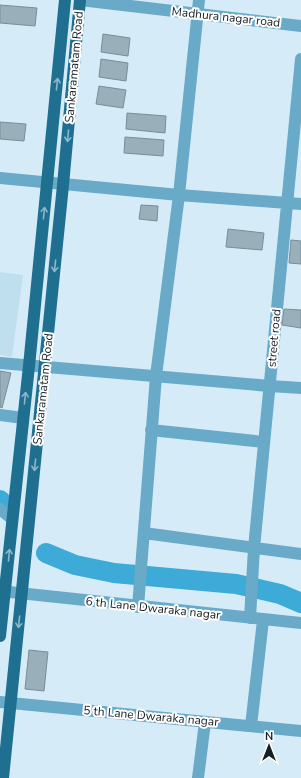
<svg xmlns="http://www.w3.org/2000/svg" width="301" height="778" viewBox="0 0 301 778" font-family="'Nunito Sans',sans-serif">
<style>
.built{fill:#c0dfee}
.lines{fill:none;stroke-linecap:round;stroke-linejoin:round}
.river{stroke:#3daad7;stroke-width:20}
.building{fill:#99afba;stroke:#788d98}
.minor{stroke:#6aaac9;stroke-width:12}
.major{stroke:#1e6f90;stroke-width:12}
.oneway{stroke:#8eb7c8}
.labels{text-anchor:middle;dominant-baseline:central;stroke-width:4;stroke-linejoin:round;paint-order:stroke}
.street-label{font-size:12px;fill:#151e22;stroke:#fff}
</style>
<rect width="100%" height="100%" fill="#d5ecf8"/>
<path class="built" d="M0,272l23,3 -11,82 -12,-2z"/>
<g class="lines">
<path class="river" d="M0,500l1,1
M46,553l29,12 39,8 122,11 44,10 21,9"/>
</g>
<path class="building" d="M0,5l37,3 -2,18 -35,-3z
M103,34l27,4 -2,18 -27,-4z
M101,59l27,4 -2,18 -27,-4z
M99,86l27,4 -3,18 -27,-4z
M127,113l39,3 -1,17 -39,-4z
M0,122l26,2 -2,17 -24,-2z
M125,137l39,3 -1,16 -39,-3z
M141,205l17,1 -1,15 -18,-2z
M228,229l36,4 -2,17 -36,-3z
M291,240l10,1v23l-12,-1z
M284,309l17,1v18l-19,-3z
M0,371l11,2 -9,35 -2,-1z
M29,650l19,2 -4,39 -19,-2z"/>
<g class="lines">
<path class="minor" d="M80,0l221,26
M0,178l179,17 122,9
M0,363l270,23 31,2
M0,415l23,3
M151,430l113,12
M0,509l12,10
M144,533l157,21
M0,591l301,32
M138,607l18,-231 23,-181 20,-195
M250,618l4,-70 47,-489
M0,702l301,29
M251,726l12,-106
M198,778l7,-56"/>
<path class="major" d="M0,636l29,-270 36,-366
M3,778l60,-593 17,-185"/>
</g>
<defs><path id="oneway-shaft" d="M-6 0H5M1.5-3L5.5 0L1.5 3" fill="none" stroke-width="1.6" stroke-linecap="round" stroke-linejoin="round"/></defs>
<g class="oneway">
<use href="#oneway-shaft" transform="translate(57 84) rotate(-84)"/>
<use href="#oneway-shaft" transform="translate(68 136) rotate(95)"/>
<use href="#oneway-shaft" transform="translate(44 213) rotate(-84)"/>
<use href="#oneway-shaft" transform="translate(55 266) rotate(96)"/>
<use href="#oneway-shaft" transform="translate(25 398) rotate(-84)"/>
<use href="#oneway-shaft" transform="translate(35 465) rotate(96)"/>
<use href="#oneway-shaft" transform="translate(9 555) rotate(-85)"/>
<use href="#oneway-shaft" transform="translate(19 622) rotate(96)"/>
</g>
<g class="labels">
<g class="street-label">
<text transform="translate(226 17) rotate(6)">Madhura nagar road</text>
<text transform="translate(74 67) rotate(-85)">Sankaramatam Road</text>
<text transform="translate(274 338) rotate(-85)">street road</text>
<text transform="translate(43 389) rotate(-84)">Sankaramatam Road</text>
<text transform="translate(153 608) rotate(6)">6 th Lane Dwaraka nagar</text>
<text transform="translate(151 716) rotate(5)">5 th Lane Dwaraka nagar</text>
</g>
</g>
<g transform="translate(269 746)" stroke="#ffffff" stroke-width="3" paint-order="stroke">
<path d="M0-3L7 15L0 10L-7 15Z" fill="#151e22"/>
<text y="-6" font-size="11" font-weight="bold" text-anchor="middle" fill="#151e22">N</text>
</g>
</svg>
